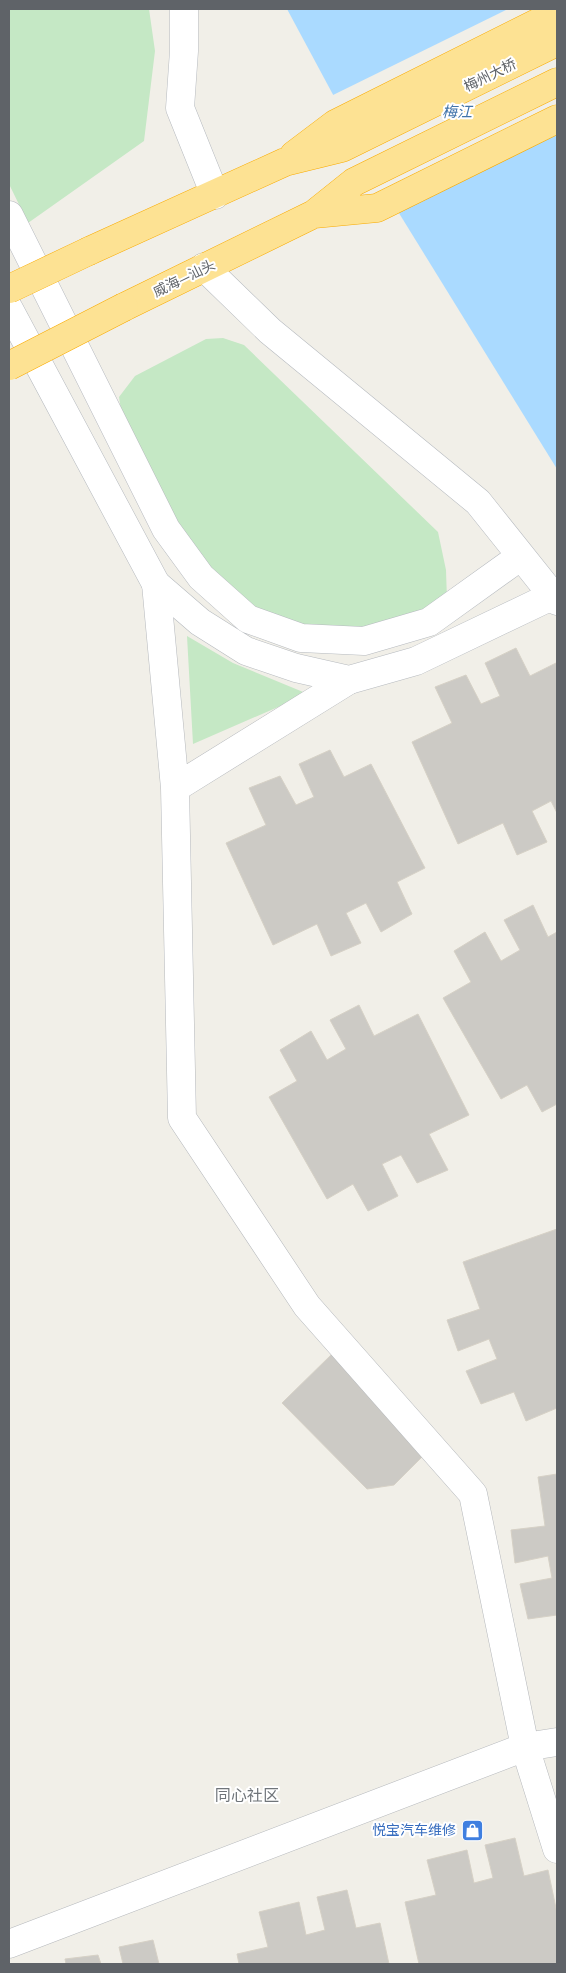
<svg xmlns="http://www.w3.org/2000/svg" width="566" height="1973" viewBox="0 0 566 1973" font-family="'Asap Condensed','Noto Sans SC',sans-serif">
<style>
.green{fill:#c5e8c5}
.water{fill:#aadaff}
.pier{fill:#f1efe8}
.building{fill:#cccac5;stroke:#d6d1c6}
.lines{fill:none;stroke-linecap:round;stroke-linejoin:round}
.street-casing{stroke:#b5b8bc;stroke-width:29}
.secondary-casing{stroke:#b6babf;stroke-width:29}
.highway-casing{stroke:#f9ab00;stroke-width:29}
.street{stroke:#fff;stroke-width:28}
.secondary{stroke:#fff;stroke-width:28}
.highway{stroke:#fde293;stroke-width:28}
.highway-bridge-casing{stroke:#f9ab00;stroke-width:29;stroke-linecap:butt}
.highway-bridge{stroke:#fde293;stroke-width:28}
.labels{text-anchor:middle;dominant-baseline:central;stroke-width:4;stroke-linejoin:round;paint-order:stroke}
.street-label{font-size:14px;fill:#5f6368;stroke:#fff}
.shop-label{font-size:14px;fill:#366cbe;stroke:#fff;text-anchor:end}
.water-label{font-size:15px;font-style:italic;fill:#4174aa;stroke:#fff}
.quarter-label{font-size:16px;fill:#70757a;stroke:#fff}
</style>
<rect width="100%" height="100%" fill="#f1efe8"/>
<path class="green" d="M9,9h140l6,42 -11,90 -116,82 -19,-39z
M223,338l21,7 194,187 8,38 1,30 -60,34 -113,-7 -78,-64 -74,-146 -3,-20 16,-21 71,-37z
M187,636l46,27 75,31 -115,50z"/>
<path class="water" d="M287,9h270v460l-176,-285z"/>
<path class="pier" d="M508,9h49v120l-163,79 -63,-112z"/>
<path class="building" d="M516,648l14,28 26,-13 1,2v148l-6,-12 -19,10 15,31 -30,13 -14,-32 -45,21 -46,-102 40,-19 -17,-36 31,-12 15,29 19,-8 -15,-33z
M330,750l14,27 27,-13 54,104 -28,14 15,32 -31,18 -15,-29 -20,10 15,30 -30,13 -14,-32 -44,21 -47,-102 40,-18 -17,-37 31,-12 16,29 18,-8 -15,-33z
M533,905l15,32 9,-5v172l-15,8 -15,-27 -26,14 -58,-101 28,-16 -17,-31 31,-19 16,29 19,-11 -16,-30z
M359,1005l15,31 44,-22 51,101 -40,19 19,36 -31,13 -16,-28 -19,9 16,32 -30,15 -15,-27 -26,15 -58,-102 28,-16 -17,-31 31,-19 16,29 19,-11 -16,-29z
M557,1229v179l-31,13 -12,-29 -33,12 -15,-33 31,-12 -8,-20 -31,12 -11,-31 33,-11 -17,-47z
M332,1354l96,97 -34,34 -27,4 -85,-86z
M557,1474v141l-29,4 -8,-35 32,-6 -4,-22 -33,7 -4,-33 34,-4 -7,-49z
M515,1838l9,38 24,-6 9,43v51h-138l-14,-62 31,-7 -9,-35 40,-10 7,33 19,-5 -8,-33z
M347,1890l9,38 24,-5 9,41h-150l-2,-10 31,-7 -9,-35 40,-10 7,33 19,-5 -8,-33z
M153,1940l6,24h-36l-4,-17z
M98,1955l3,9h-35l-1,-5z"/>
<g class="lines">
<defs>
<path id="street" d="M156,584l19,204 174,-108
M175,788l7,330 125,188 166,188 52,253 32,102
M9,1944l516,-197 32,-5"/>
<path id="secondary" d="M184,9v42l-4,57 35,87
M9,215l157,314 35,48 47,42 53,19 63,3 65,-19 92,-66
M204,267l66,64 208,171 79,99
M9,309l147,275 44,38 46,29 50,17 53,12 67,-19 138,-66"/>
<path id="highway" d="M294,155l41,-31 222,-111
M314,214l63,-6 180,-89
M89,251l196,-89 57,-14 215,-106
M124,307l190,-93 40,-32 203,-100"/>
</defs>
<use href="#street" class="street-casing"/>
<use href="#secondary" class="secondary-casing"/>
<use href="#highway" class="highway-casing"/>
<use href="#street" class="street"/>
<use href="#secondary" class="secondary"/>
<use href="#highway" class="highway"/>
<defs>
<path id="highway-bridge" d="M9,289l80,-38
M9,366l115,-59"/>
</defs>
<use href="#highway-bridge" class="highway-bridge-casing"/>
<use href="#highway-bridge" class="highway-bridge"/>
</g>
<defs>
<symbol id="shop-square" viewBox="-11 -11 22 22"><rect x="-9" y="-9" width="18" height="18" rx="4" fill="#3f7fe0" stroke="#fff"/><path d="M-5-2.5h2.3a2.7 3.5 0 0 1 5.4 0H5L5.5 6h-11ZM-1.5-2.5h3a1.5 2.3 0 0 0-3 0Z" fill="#fff"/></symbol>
</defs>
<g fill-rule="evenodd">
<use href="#shop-square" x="460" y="1818" width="25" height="25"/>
</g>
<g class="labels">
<g class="street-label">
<text transform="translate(490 75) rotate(-26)">梅州大桥</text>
<text transform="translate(184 278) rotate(-26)">威海—汕头</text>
</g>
<g class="shop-label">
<text x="456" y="1830">悦宝汽车维修</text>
</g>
<g class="water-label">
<text x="457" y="111">梅江</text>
</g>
<g class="quarter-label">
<text x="247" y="1795">同心社区</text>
</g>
</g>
<rect width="566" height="1973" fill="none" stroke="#5f6368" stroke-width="20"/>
</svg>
